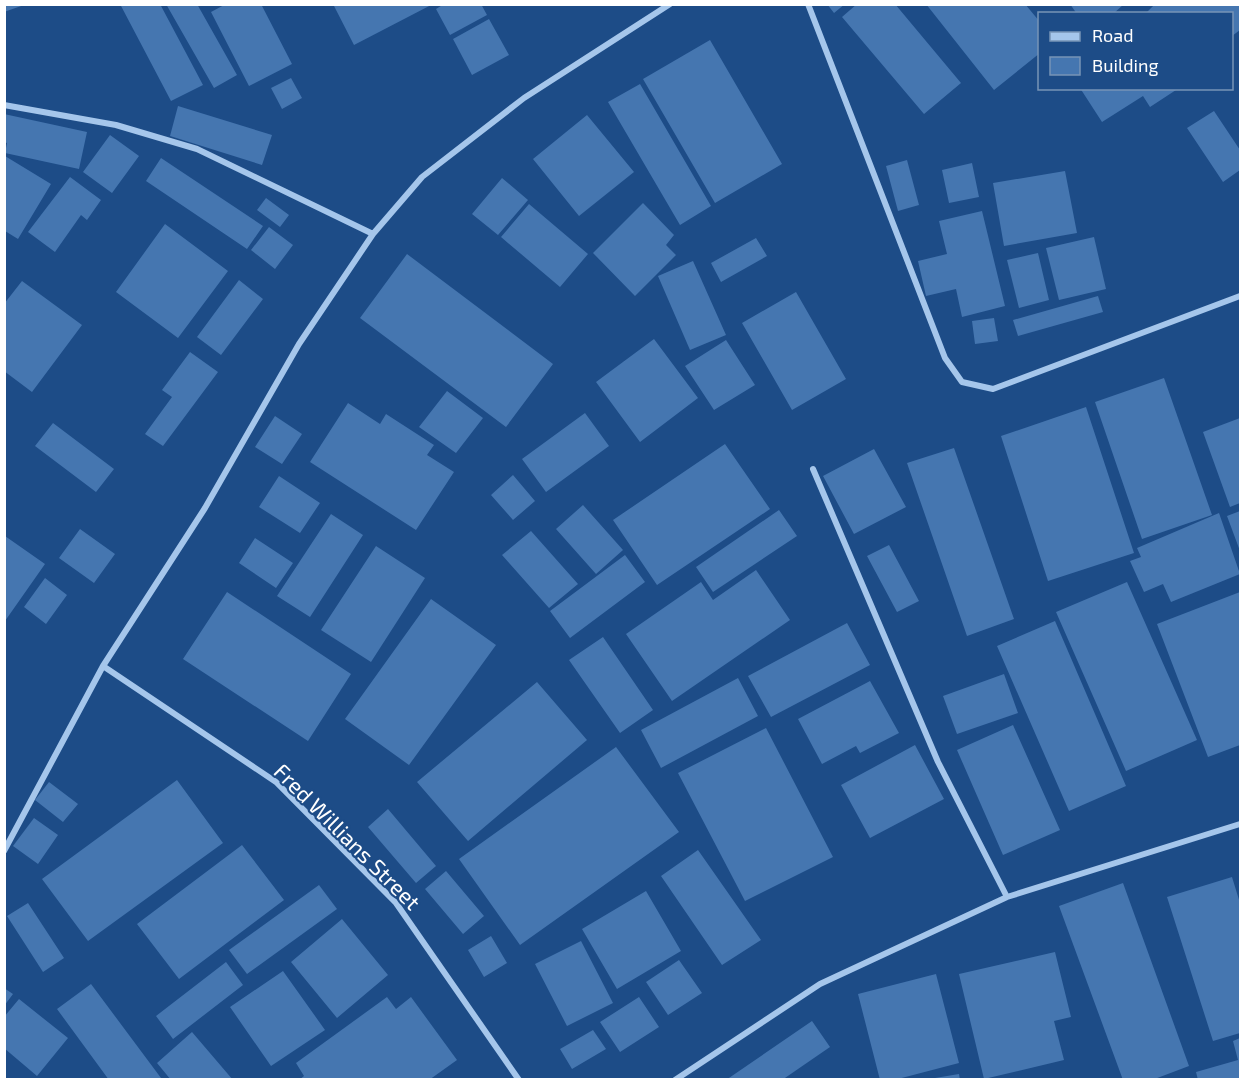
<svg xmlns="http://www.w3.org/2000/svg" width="1245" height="1084" viewBox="0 0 1245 1084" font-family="'Exo 2',sans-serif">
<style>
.building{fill:#4576b0}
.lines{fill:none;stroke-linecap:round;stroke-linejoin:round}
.street{stroke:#a5c6eb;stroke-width:6}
.labels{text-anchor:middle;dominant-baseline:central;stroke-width:4.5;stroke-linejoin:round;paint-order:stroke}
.street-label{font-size:22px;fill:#fff;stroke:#1d4c87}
</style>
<rect width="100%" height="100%" fill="#1d4c87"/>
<path class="building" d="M4,4h20v1l-20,7z
M120,4h40l43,81 -32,16z
M166,4h31l40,71 -23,13z
M226,4h35l31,60 -43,22 -38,-74z
M333,4h100l-79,41z
M444,4h37l6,11 -37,20 -14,-26z
M827,4h18l-11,9z
M857,4h38l66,79 -37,31 -82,-97z
M926,4h99l15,18v31l-46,37z
M1070,4h54l-11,10h-36z
M1155,4h85v26l-8,6v-22h-87z
M489,19l20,36 -37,20 -19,-36z
M710,40l72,124 -67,39 -72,-124z
M291,78l11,20 -20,11 -11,-21z
M640,84l71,122 -31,19 -72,-123z
M1080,88h95l1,2 -26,17 -7,-11 -41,26z
M178,106l94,29 -10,30 -92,-29z
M1214,111l26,39v20l-17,12 -36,-54z
M4,114l83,18 -8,37 -74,-16 2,-10 -3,-1z
M587,115l47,57 -55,44 -46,-57z
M110,135l29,21 -27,37 -29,-21z
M5,156l46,28 -33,55 -13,-8z
M161,158l102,68 -16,23 -101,-68z
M907,160l12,45 -21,6 -12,-45z
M972,163l7,34 -30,6 -7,-33z
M1065,171l12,62 -73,13 -11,-63z
M70,177l31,23 -14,20 -6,-5 -26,37 -27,-20z
M502,178l26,22 -30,35 -26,-21z
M266,198l23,17 -9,12 -23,-17z
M643,203l31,32 -8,10 10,10 -41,41 -42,-43z
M529,204l59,50 -28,33 -59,-50z
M982,211l23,95 -43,11 -6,-28 -30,7 -8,-35 29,-7 -8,-33z
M165,224l63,47 -50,67 -62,-46z
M269,227l24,18 -18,24 -24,-19z
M1094,237l12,52 -47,11 -13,-52z
M756,238l11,18 -46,26 -10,-19z
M1038,253l11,47 -30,8 -12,-48z
M407,254l146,110 -47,63 -146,-109z
M693,261l33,74 -36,15 -32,-74z
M239,280l24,19 -42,56 -24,-18z
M22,281l60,44 -50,67 -28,-21v-67z
M796,292l50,87 -54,31 -50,-87z
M1098,296l5,16 -85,24 -5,-16z
M994,318l4,23 -23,3 -3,-23z
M654,339l44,59 -58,44 -44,-60z
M726,340l29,45 -41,25 -29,-44z
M190,352l28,20 -55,74 -18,-12 27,-37 -10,-7z
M1164,378l48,137 -70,24 -47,-137z
M447,391l36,27 -27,35 -37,-26z
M348,403l32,21 6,-10 48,31 -7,10 27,17 -38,58 -106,-68z
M1086,407l48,146 -86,28 -47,-145z
M585,413l24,33 -63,46 -24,-33z
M275,416l27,18 -20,30 -27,-17z
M1240,418v85l-10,4 -27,-75z
M53,423l61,46 -18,23 -61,-46z
M725,444l45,65 -113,76 -44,-65z
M954,448l60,171 -47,17 -60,-173z
M874,449l32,58 -52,27 -31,-58z
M513,475l22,26 -22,19 -22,-25z
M279,476l41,27 -20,30 -41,-26z
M583,505l40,45 -27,24 -40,-45z
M779,510l18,26 -84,56 -17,-25z
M1240,511v40l-13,-35z
M1219,513l21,61 -69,28 -8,-18 -19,8 -14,-31 11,-4 -4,-9z
M331,514l32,21 -53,82 -33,-21z
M80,529l35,25 -21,29 -35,-25z
M531,531l47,53 -29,24 -47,-53z
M5,536l40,28 -40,57z
M255,538l38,25 -17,25 -37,-25z
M889,545l30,56 -22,11 -30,-56z
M376,546l49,32 -54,84 -50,-32z
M625,555l20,27 -75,56 -20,-27z
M756,570l34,50 -118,81 -46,-67 75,-52 12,18z
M45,578l22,17 -21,29 -22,-17z
M1127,582l70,158 -71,31 -70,-159z
M227,592l124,82 -43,67 -125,-82z
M1240,592v153l-32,12 -51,-133z
M431,599l65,46 -87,120 -64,-46z
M1055,621l71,165 -57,25 -72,-165z
M847,623l23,42 -99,52 -23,-41z
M603,637l50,73 -33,23 -51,-73z
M1004,674l14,39 -61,21 -14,-38z
M738,678l20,38 -97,52 -20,-38z
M870,681l29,52 -39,20 -4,-7 -34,18 -24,-45z
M537,682l50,58 -119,101 -51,-59z
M1013,725l47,105 -57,25 -46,-105z
M766,728l67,129 -88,44 -67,-128z
M915,745l29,54 -74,39 -29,-53z
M616,747l63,85 -159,113 -61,-86z
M177,780l46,63 -135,98 -46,-62z
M49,782l29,22 -15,18 -28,-22z
M388,809l48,57 -20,17 -48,-56z
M34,818l24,17 -20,29 -25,-18z
M242,845l42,55 -105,79 -42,-55z
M698,850l63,90 -39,25 -61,-89z
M446,871l38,45 -21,18 -38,-45z
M1232,877l8,26v130l-27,8 -46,-144z
M1123,883l66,183 -37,14h-29l-64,-174z
M319,885l18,24 -90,65 -18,-24z
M646,891l35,60 -64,38 -35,-60z
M28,903l36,55 -21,14 -36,-56z
M342,919l46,56 -51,43 -46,-56z
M491,936l16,27 -23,14 -16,-27z
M581,941l32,62 -46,23 -32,-62z
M1055,952l16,65 -17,4 10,39 -80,19 -25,-105z
M679,960l23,33 -34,22 -22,-33z
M226,962l17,23 -70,54 -17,-23z
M283,971l42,59 -54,36 -41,-59z
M936,974l23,89 -65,17h-14l-22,-86z
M91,984l70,94 -1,2h-51l-52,-71z
M4,988l9,6 -9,12z
M387,997l9,12 15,-12 46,63 -28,20h-130l5,-4 -8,-13z
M639,997l20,30 -39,25 -20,-30z
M19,999l49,39 -31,38 -33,-28v-31z
M812,1021l18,26 -48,33h-56z
M593,1030l13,19 -34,20 -12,-20z
M192,1032l41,48h-62l-14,-17z
M1240,1038v42h-42l-2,-8 42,-12 -5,-19z
M959,1074l1,6h-25v-2z"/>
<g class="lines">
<path class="street" d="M808,4l137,354 17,24 31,7 247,-93
M4,105l112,20 81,24 176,85
M813,469l125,293 69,135
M103,666l173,116 120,121 123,177
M4,851l99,-185 102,-158 94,-164 74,-110 49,-57 102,-79 146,-94
M675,1080l145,-96 187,-87 233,-73"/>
</g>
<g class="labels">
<g class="street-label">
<text transform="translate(348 836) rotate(45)">Fred Willians Street</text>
</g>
</g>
<rect width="1245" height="1084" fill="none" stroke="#ffffff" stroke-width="12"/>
<rect x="1038" y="12" width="195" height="78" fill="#1d4c87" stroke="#7794b7" stroke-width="1.5"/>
<rect x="1050" y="32" width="30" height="9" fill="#a5c6eb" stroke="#7794b7" stroke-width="1.5"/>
<text x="1092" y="42" font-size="18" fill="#ffffff">Road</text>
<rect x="1050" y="57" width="30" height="18" fill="#4576b0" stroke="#7794b7" stroke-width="1.5"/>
<text x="1092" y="72" font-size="18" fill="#ffffff">Building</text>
</svg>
